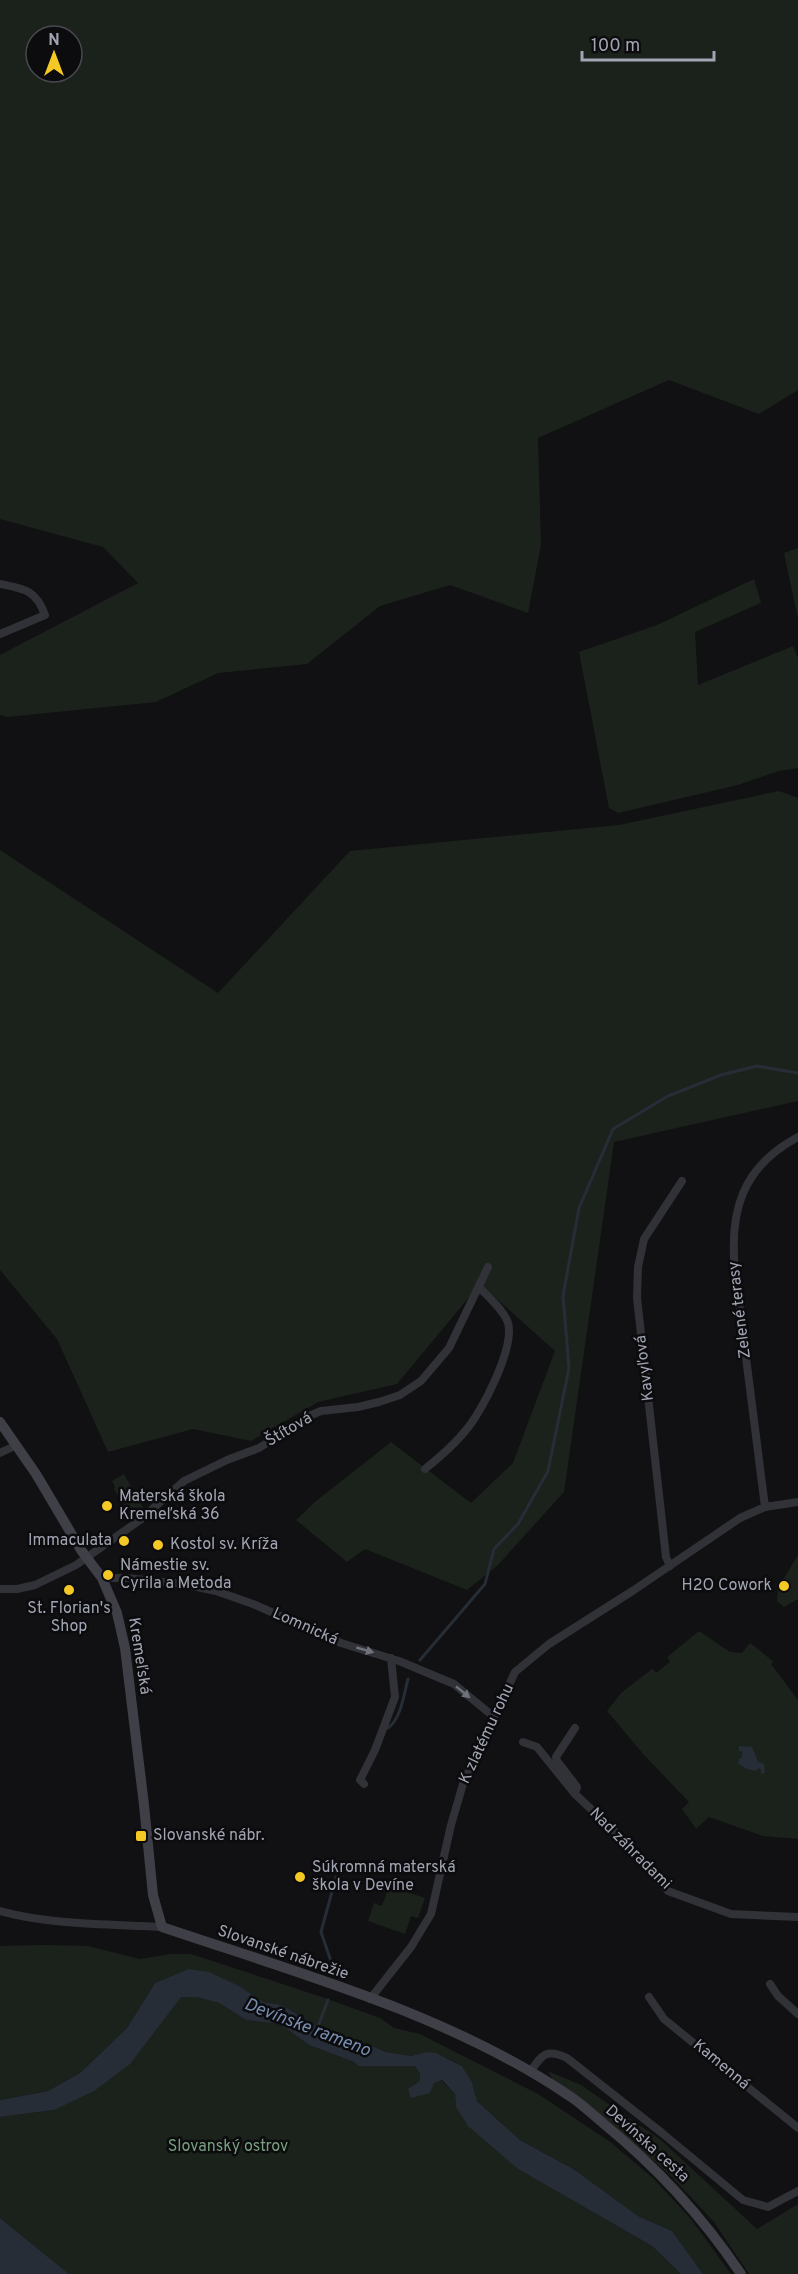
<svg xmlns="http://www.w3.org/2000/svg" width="798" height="2274" viewBox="0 0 798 2274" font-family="Overpass,sans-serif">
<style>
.green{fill:#1b221c;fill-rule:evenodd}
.water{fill:#272d36}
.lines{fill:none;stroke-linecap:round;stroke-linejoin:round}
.stream{stroke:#272d36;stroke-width:3}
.street{stroke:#313237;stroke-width:8}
.secondary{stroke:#3f4047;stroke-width:10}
.oneway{fill:#6f717b}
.poi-dot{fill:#f5c925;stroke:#0c0b0d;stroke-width:2}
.labels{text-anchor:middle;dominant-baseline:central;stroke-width:5;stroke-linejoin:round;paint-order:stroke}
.street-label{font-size:16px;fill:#a1a5b3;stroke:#0c0b0d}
.poi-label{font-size:16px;fill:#a1a5b3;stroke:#0c0b0d;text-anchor:start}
.park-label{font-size:16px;fill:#779f7f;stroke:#0c0b0d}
.water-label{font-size:18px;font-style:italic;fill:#778eb0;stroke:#0c0b0d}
</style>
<rect width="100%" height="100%" fill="#111012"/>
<path class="green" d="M0,0h798v390l-39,24 -90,-34 -131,58 3,107 -13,68 -78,-28 -70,21 -73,58 -89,9 -62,29 -149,15 -7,-2v-60l138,-72 -35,-36 -103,-28zM36,36h36v36h-36z
M798,548v71l-14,-66z
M754,579l7,24 -66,29 3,53 95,-39 5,12v110l-19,3 -41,14 -120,28 -9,-5 -30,-156 78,-27z
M779,791l19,7v303l-184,41 -50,350 -67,74 -30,24 -102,-41 -18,13 -51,-42 20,-19 75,-59 80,61 42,-40 42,-112 -75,-67 -83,100 -79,18 -67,39 -58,-12 -85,23 -51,-113 -57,-69v-420l218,143 132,-142 269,-26z
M124,1474l21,37 -11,10 -20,-32 1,-2 -3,-6z
M798,1555v44l-14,8 -7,-6 1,-13z
M699,1631l31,21 12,1 8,-10 24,19 -3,2 27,36v139l-35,-3 -54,-19 -13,12 -14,-20 7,-7 -45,-47 -37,-44 14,-18 31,-24 4,4 14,-11 -3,-5z
M389,1886l36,12 -7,20 -7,-2 -6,18 -37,-13 6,-18 8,3z
M45,1945l43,1 52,13 31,-5h20l131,43 58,21 14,10 26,6 118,60 71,47 44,37 38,41 40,55h-28l-31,-43 -34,-15 -63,-46 -55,-30 -43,-39 -5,-19 -10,-16 -12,-7 -23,-7 -16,4 -25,-4 -14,-6 -17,-1 -38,-18 -35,-22 -19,-3 -22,-15 -53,-18 -33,14 -28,45 -47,45 -32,18 -48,9v-154z
M181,1996l15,1 23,6 27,17 34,4 29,21 45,17 4,4h57l5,8v7l-11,8 9,6 11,-2 5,-10 7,-3 14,14 1,13 62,62 134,77 29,28h-612l-69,-56v-101l54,-7 102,-84z
M548,2071l33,14 80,55 96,89 41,-25v70h-49l-35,-52 -45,-48 -80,-69 -35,-23z"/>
<path class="water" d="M739,1746l13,1 6,15 6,2 1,9 -4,1v-4l-2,-2 -4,3 -10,-3 -7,-5 1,-4 3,-1v-7h-3z
M188,1969l21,3 32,15 22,15 19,3 35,22 38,18 17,1 14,6 25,4 16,-4 9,1 26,13 10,16 5,19 43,39 55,30 63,46 34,15 31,43h-22l-29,-28 -134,-77 -50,-43 -12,-19 -1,-13 -13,-14 -8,3 -4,10 -19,5 -3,-9 12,-8v-7l-5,-8h-57l-4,-4 -45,-17 -29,-21 -34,-4 -27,-17 -23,-6h-15l-51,67 -36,27 -40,19 -54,7v-17l48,-9 32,-18 47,-45 28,-45z
M0,2218l69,56h-69z"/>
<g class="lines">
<path class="stream" d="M420,1660l65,-76 9,-35 24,-25 30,-53 21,-103 -6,-72 16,-88 34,-79 55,-33 53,-21 36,-9 41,7
M388,1728c13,-9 16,-34 20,-49
M336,1976l-15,-44 15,-55
M317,2029l11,-29"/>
<path class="street" d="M0,584c25,5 36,6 45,31l-45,19
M0,1453l17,-8
M425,1469c15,-12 29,-24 41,-39 16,-18 49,-83 42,-107 -4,-13 -20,-26 -29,-36
M765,1507l-30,-236c-6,-60 7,-104 63,-134
M670,1566l-4,-9 -29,-259 1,-31 6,-28 38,-58
M102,1578h24l57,6 33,7 37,13 88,39 58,18 55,23 40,33
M0,1589h17l18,-4 41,-20 64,-45 44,-39 43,-21 32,-12 50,-32 12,-5 37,-4 21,-5 21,-7 21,-14 28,-33 39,-81
M523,1742l14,5 38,47 51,48 15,20 27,29 63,23 67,3
M364,1784l-4,-4 15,-30 20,-53 -4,-39
M575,1794l2,-7 -20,-26 -1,-4 19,-29
M0,1911c52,14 108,13 162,16
M770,1984l8,12 20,18
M649,1997l15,22 134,109
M370,1999l41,-52 20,-33 20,-89 12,-41 52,-112 34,-28 85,-54 106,-72 25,-11 33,-5
M530,2072c12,-17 16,-24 37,-14l95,75 81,67 25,7 30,-16"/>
<path class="secondary" d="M0,1422l36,52 45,76 21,28 15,35 8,35 19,157 9,90 9,32c136,46 286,87 406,168 13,8 24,19 36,29 54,44 98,92 137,150"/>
</g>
<defs><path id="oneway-solid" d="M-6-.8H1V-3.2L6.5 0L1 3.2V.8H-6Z" transform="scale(1.5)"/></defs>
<g class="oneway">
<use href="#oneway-solid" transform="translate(365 1650) rotate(16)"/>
<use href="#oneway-solid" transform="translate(463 1692) rotate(39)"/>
</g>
<g class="poi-dot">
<circle cx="107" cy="1506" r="6"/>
<circle cx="124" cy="1541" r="6"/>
<circle cx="158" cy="1545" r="6"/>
<circle cx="108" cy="1575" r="6"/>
<circle cx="784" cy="1586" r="6"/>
<circle cx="69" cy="1590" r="6"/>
<rect x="135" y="1830" width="12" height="12" rx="3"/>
<circle cx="300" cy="1877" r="6"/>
</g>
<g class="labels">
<g class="street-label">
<text transform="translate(740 1310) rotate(-97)">Zelené terasy</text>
<text transform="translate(645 1368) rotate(-97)">Kavyľová</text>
<text transform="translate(289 1430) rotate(-31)">Štítová</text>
<text transform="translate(305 1627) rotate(24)">Lomnická</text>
<text transform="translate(139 1656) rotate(81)">Kremeľská</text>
<text transform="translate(487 1734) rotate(-65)">K zlatému rohu</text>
<text transform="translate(630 1849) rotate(45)">Nad záhradami</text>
<text transform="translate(283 1953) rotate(19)">Slovanské nábrežie</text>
<text transform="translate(721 2065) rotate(40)">Kamenná</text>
<text transform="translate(647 2144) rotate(42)">Devínska cesta</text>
</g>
<g class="poi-label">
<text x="119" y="1497">Materská škola<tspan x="119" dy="18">Kremeľská 36</tspan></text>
<text x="112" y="1541" text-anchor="end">Immaculata</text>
<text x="170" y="1545">Kostol sv. Kríža</text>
<text x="120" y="1566">Námestie sv.<tspan x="120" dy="18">Cyrila a Metoda</tspan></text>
<text x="772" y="1586" text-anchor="end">H2O Cowork</text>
<text x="69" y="1609" text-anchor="middle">St. Florian's<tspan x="69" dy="18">Shop</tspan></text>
<text x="153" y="1836">Slovanské nábr.</text>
<text x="312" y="1868">Súkromná materská<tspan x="312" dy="18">škola v Devíne</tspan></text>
</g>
<g class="park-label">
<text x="228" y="2147">Slovanský ostrov</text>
</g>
<g class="water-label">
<text transform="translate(307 2028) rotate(21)">Devínske rameno</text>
</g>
</g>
<g transform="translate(54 54)"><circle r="28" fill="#0c0b0d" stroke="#48494f" stroke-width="1.5"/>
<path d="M0-4.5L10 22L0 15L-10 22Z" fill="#f5c925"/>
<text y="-9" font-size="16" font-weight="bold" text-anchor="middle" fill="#a1a5b3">N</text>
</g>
<path d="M582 51v9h132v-9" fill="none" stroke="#a1a5b3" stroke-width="3"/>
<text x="591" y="51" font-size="18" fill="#a1a5b3" stroke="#0c0b0d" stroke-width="4.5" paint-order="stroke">100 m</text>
</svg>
